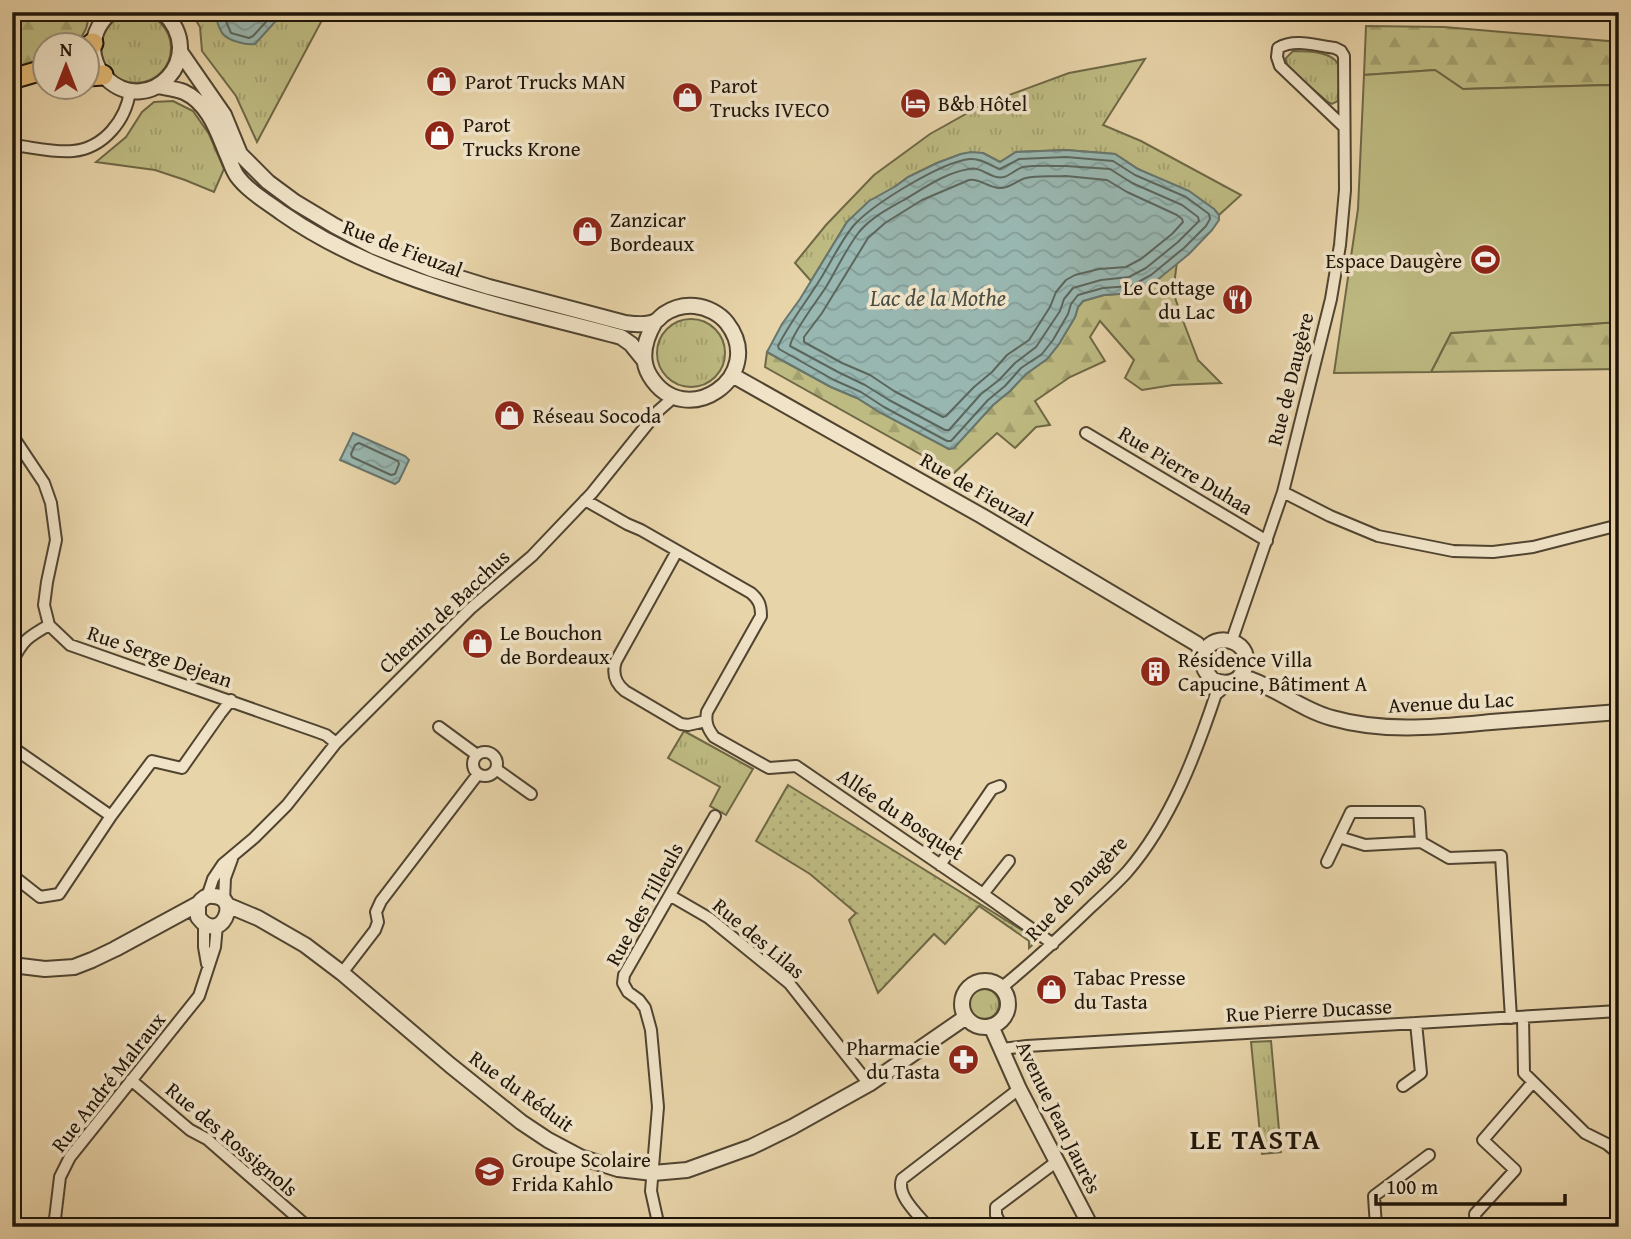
<svg xmlns="http://www.w3.org/2000/svg" width="1631" height="1239" viewBox="0 0 1631 1239" font-family="'Gentium Book Plus',serif">
<style>
.grass{fill:url(#grass-tufts);stroke:#6e6846;stroke-width:2}
.forest{fill:url(#forest-firs);stroke:#6e6846;stroke-width:2}
.garden{fill:url(#garden-dots);stroke:#6e6846;stroke-width:2}
.pitch{fill:#bebb82;stroke:#6e6846;stroke-width:2}
.water{fill:url(#water-waves);stroke:#67766e;stroke-width:2}
.lines{fill:none;stroke-linecap:round;stroke-linejoin:round}
.shore{stroke:#5b665d;stroke-width:2}
.minor-casing{stroke:#504431;stroke-width:14}
.tertiary-casing{stroke:#504431;stroke-width:18}
.motorway-casing{stroke:#1d1409;stroke-width:23}
.minor{stroke:#f0e3c7;stroke-width:10}
.tertiary{stroke:#f0e3c7;stroke-width:14}
.motorway{stroke:#e4ba74;stroke-width:19}
.labels{text-anchor:middle;dominant-baseline:central;stroke-width:7;stroke-linejoin:round;paint-order:stroke}
.poi-label{font-size:21px;fill:#1d1409;stroke:#f0e3c7;text-anchor:start}
.street-label{font-size:21px;fill:#1d1409;stroke:#f0e3c7}
.water-label{font-size:23px;font-style:italic;fill:#484d44;stroke:#f0e3c7}
.district-label{font-size:28px;font-weight:bold;letter-spacing:2px;fill:#1d1409;stroke:#f0e3c7}
</style>
<defs>
<pattern id="grass-tufts" width="24" height="20" patternUnits="userSpaceOnUse" patternTransform="scale(1.75)"><rect width="24" height="20" fill="#bebb82"/><path d="M3 7l-1-3M5 7V3M7 7l1-3M15 17l-1-3M17 17v-4M19 17l1-3" fill="none" stroke="#a3a06f"/></pattern>
<pattern id="forest-firs" width="22" height="20" patternUnits="userSpaceOnUse" patternTransform="scale(1.75)"><rect width="22" height="20" fill="#bebb82"/><path d="M5 1l3.5 6h-7zM16 11l3.5 6h-7z" fill="#a3a06f"/></pattern>
<pattern id="garden-dots" width="8" height="8" patternUnits="userSpaceOnUse" patternTransform="scale(1.75)"><rect width="8" height="8" fill="#bebb82"/><path d="M2 2h.1M6 6h.1" fill="none" stroke="#a3a06f" stroke-width="1.8" stroke-linecap="round"/></pattern>
<pattern id="water-waves" width="16" height="10" patternUnits="userSpaceOnUse" patternTransform="scale(1.75)"><rect width="16" height="10" fill="#99b7b1"/><path d="M0 5q4-4 8 0t8 0" fill="none" stroke="#839c97"/></pattern>
</defs>
<rect width="100%" height="100%" fill="#e8d4a9"/>
<filter id="stains"><feTurbulence type="fractalNoise" baseFrequency=".00286" numOctaves="4"/><feColorMatrix values="0 0 0 0 .2 0 0 0 0 .09 0 0 0 0 .02 0 0 0 .5 -.17"/></filter>
<radialGradient id="worn" r=".72"><stop offset=".6" stop-color="#630" stop-opacity="0"/><stop offset="1" stop-color="#630" stop-opacity=".3"/></radialGradient>
<path class="grass" d="M191,12h140l-10,10 -64,120 -21,-46 -34,-45 -2,-24z
M101 48a35 35 0 1 1 70 0a35 35 0 1 1-70 0Z
M1293,51c13,0 42,0 46,16 2,10 -1,24 -1,34l-6,3 -4,-2 -38,-32 -3,-4 -1,-8z
M1145,59l-42,66 38,16 100,54 -22,20 -5,-6 -76,-40 -23,-15 -49,-4 -50,2 -16,10 -17,-9 -22,1 -24,9 -29,14 -61,45 -36,59 -16,-18 31,-38 48,-50 56,-41 52,-29 87,-32z
M173,101l20,10 16,23 15,35 -10,23 -29,-12 -30,-10 -59,-8 30,-25 16,-25 12,-10z
M657 353a34 34 0 1 1 68 0a34 34 0 1 1-68 0Z
M684,731l69,38 -27,46 -16,-9 10,-19 -52,-29z
M969 1004a15 15 0 1 1 30 0a15 15 0 1 1-30 0Z
M1271,1041l10,111 -19,2 -11,-112z"/>
<path class="forest" d="M12,12h76c1,15 -4,24 -15,33l-27,1 -1,13 -33,10z
M1366,26l78,1 175,15v44l-10,-1 -146,4 -28,-19 -71,5z
M1177,262l-4,30 12,34 13,34 23,23 -48,2 -31,5 -17,-12 9,-18 -34,-39 -10,16 15,24 -35,16 -35,24 15,24 -14,2 -21,21 -18,-15 -43,40 -189,-106 2,-15 64,35 26,11 24,15 68,36 19,-17 25,-27 17,-14 16,-17 21,-15 12,-15 16,-27 3,-10 5,-6 21,-6 29,-2 23,-12z
M1619,322v47l-188,3 20,-39z"/>
<path class="garden" d="M788,785l250,155 -9,8v-7l-50,-35 -34,38 -11,-10 -56,59 -29,-73 7,-7 -46,-39 -54,-33z"/>
<path class="pitch" d="M1435,70l28,19 146,-4 10,1v236l-168,11 -20,39 -97,1 24,-164 6,-134z"/>
<path class="water" d="M214,12h70l-29,32c-6,1 -11,0 -17,-2 -19,-5 -18,-13 -24,-30z
M1066,150l49,4 23,15 51,22 25,18 5,6v5l-7,10 -23,24 -33,27 -23,12 -29,2 -21,6 -5,6 -3,10 -16,27 -12,15 -21,15 -16,17 -17,14 -39,43 -5,1 -68,-36 -24,-15 -26,-11 -64,-35 15,-28 18,-25 47,-77 22,-21 27,-15 12,-9 29,-14 24,-9 10,-2 12,1 17,9 16,-10z
M353,433l52,23 4,4 -10,21 -4,3 -55,-24z"/>
<g class="lines">
<path class="shore" d="M222,12l9,21 18,5 4,-2 22,-24
M1066,157l47,4 22,14 51,22 23,17 1,5 -4,7 -22,22 -33,27 -20,11 -28,2 -25,7 -7,9 -3,10 -15,26 -11,14 -21,14 -16,18 -17,14 -37,41h-4l-63,-34 -23,-15 -27,-12 -55,-31 -1,-3c12,-24 29,-45 43,-68 10,-16 22,-41 34,-54 20,-21 86,-62 115,-65 12,-1 20,7 30,10l19,-10z
M1066,166l44,3 22,14 50,22 16,12 1,4 -21,21 -32,26 -17,9 -28,3 -28,8 -9,11 -4,12 -24,36 -21,16 -16,17 -18,14 -32,36h-4l-56,-30 -24,-15 -27,-13 -48,-26c2,-13 27,-45 36,-59 11,-18 20,-38 33,-55 12,-14 27,-22 43,-31 21,-12 42,-28 67,-32 13,-3 22,11 35,8 7,-2 12,-8 19,-10 13,-2 29,-1 43,-1z
M1066,176l41,4 20,12 50,23 5,4 1,3 -11,12 -31,25 -15,8 -27,2 -24,6 -9,5 -10,12 -6,15 -21,33 -22,15 -15,17 -18,15 -28,29 -3,1 -49,-26 -24,-16 -28,-12 -38,-21v-5l18,-24 46,-75 17,-15 37,-23 47,-20c11,-2 19,8 31,8 11,0 17,-8 26,-10 12,-3 27,-1 40,-2z
M359,443l39,18 1,3 -4,10 -4,1 -39,-18 -1,-3 4,-9z"/>
<defs>
<path id="minor" d="M12,145c20,2 42,8 61,6 31,-3 53,-31 57,-60
M1086,433l181,108
M12,435l32,48 7,20 5,37 -9,42 -3,23 5,20 21,20 245,86 11,4 10,8
M1283,492l47,24 48,20 75,15 40,1 40,-5 86,-22
M585,500l42,24 14,6 110,63c8,7 10,12 10,23l-54,96c-2,11 1,17 7,25l55,31 27,-2 187,128 70,50
M677,551l-61,110c-4,12 -1,22 9,30l56,33 7,1 18,-4
M1234,634l49,-142 48,-193 9,-54 5,-55 -1,-134 -3,-5 -6,-3c-18,-2 -40,-10 -57,0l-1,9 3,9 63,60
M12,662c11,-22 16,-25 37,-37
M439,727l38,28
M12,747l99,69
M473 764a12 12 0 1 1 24 0a12 12 0 1 1-24 0Z
M496,769l35,25
M1339,837l26,8 56,-3
M1327,862l24,-50h68l2,30 28,16 52,-2 10,162
M940,865l52,-76 8,-3
M12,875l28,22 19,-3 52,-78 41,-55 30,7 38,-54 11,-14
M983,894l26,-33
M671,896l38,22 80,65 80,101
M207,897l6,-18 10,-15 31,-26 33,-33 49,-62 134,-134 62,-53 60,-63 66,-82 16,-14
M224,901l1,-23 7,-19
M204,924v23l3,17
M342,973l33,-43 3,-8 -2,-10 5,-11 97,-127
M1001,988c32,-26 62,-54 91,-82 12,-11 24,-22 35,-34 44,-51 69,-118 90,-181
M1523,1017l1,56 61,60 22,11 12,10
M1002,1049l25,-3 592,-35
M131,1080l59,50 17,9 101,88
M1403,1086l18,-13 -5,-50
M54,1227l6,-50 10,-20 129,-161 16,-49 2,-22
M659,1227l-8,-36 7,-84 -7,-77 -6,-22 -6,-8 -11,-8 -5,-9 1,-8 91,-159
M928,1227c-10,-13 -32,-31 -26,-48l117,-90
M1002,1227l-6,-12v-8l60,-45
M1376,1227l-2,-31 55,-41
M1476,1227l-1,-13 40,-44 -32,-30 50,-58"/>
<path id="tertiary" d="M111,12c-13,11 -20,27 -17,44 2,9 6,17 13,23 42,39 103,-22 56,-67
M181,53l43,62 16,39 28,28 27,20 40,24 40,21 56,22 58,18 136,36c9,1 23,3 31,-2 3,-2 5,-5 8,-7 9,-6 21,-9 31,-8 12,1 25,8 32,17 41,53 -42,110 -77,53 -11,-18 -5,-37 5,-54
M158,86c9,2 18,3 26,6 24,11 33,38 42,60 4,8 6,17 11,24 11,15 30,26 45,37 100,70 224,93 339,124l10,7 13,16
M732,375l250,141 215,128 7,10
M1240,676c33,9 59,33 92,42 52,15 106,9 159,4 43,-3 85,-7 128,-10
M1213,680c9,4 18,4 26,-2 4,-4 6,-9 7,-15 3,-29 -45,-31 -43,-1 0,9 6,12 10,19 2,3 3,6 4,10l9,-8
M227,905l31,13 47,27 37,28 108,92 71,57 27,18 32,17 38,12 35,4 34,-3 64,-23 41,-20 77,-43 97,-67
M12,965l33,4 29,-2 18,-7 23,-11 83,-45c4,-5 8,-9 15,-8 30,1 7,51 -15,21v-13
M962 1004a23 23 0 1 1 46 0a23 23 0 1 1-46 0Z
M991,1026l28,63 72,138"/>
<path id="motorway" d="M88,47l5,-4
M88,76l15,-1
M12,79l34,-10"/>
</defs>
<use href="#minor" class="minor-casing"/>
<use href="#tertiary" class="tertiary-casing"/>
<use href="#motorway" class="motorway-casing"/>
<use href="#minor" class="minor"/>
<use href="#tertiary" class="tertiary"/>
<use href="#motorway" class="motorway"/>
</g>
<defs>
<symbol id="shop-disc" viewBox="-11 -11 22 22"><circle r="9.5" fill="#8f2418" stroke="#f0e3c7"/><path d="M-5-2.5h2.3a2.7 3.5 0 0 1 5.4 0H5L5.5 6h-11ZM-1.5-2.5h3a1.5 2.3 0 0 0-3 0Z" fill="#fff"/></symbol>
<symbol id="hotel-disc" viewBox="-11 -11 22 22"><circle r="9.5" fill="#8f2418" stroke="#f0e3c7"/><path d="M-6-4.5h1.5V1H6V5H4.5V3h-9V5H-6ZM-4 0a1.8 1.8 0 1 1 3.6 0ZM.5 0V-2.5h3Q6-2.5 6 0Z" fill="#fff"/></symbol>
<symbol id="stadium-disc" viewBox="-11 -11 22 22"><circle r="9.5" fill="#8f2418" stroke="#f0e3c7"/><path d="M0-5a6.5 5 0 1 0 0 10a6.5 5 0 1 0 0-10ZM-3.5-1.8h7v3.6h-7Z" fill="#fff"/></symbol>
<symbol id="restaurant-disc" viewBox="-11 -11 22 22"><circle r="9.5" fill="#8f2418" stroke="#f0e3c7"/><path d="M-5-6h1v4h1v-4h1v4h1v-4h1v5L-1.5 .5V6h-2V.5L-5-1ZM5-6V6H3V1.5H1.5Q1.5-4 5-6Z" fill="#fff"/></symbol>
<symbol id="building-disc" viewBox="-11 -11 22 22"><circle r="9.5" fill="#8f2418" stroke="#f0e3c7"/><path d="M-4-6H4V6H1V3H-1V6H-4ZM-2.5-4.3h1.7v1.8h-1.7ZM.8-4.3h1.7v1.8H.8ZM-2.5-1h1.7V.8h-1.7ZM.8-1h1.7V.8H.8Z" fill="#fff"/></symbol>
<symbol id="pharmacy-disc" viewBox="-11 -11 22 22"><circle r="9.5" fill="#8f2418" stroke="#f0e3c7"/><path d="M-2-6h4v4h4v4h-4v4h-4v-4h-4v-4h4Z" fill="#fff"/></symbol>
<symbol id="school-disc" viewBox="-11 -11 22 22"><circle r="9.5" fill="#8f2418" stroke="#f0e3c7"/><path d="M0-5L7-2L0 1L-7-2ZM-4 1L0 2.5L4 1V4Q0 6-4 4Z" fill="#fff"/></symbol>
</defs>
<g fill-rule="evenodd">
<use href="#shop-disc" x="424" y="64" width="35" height="35"/>
<use href="#shop-disc" x="670" y="80" width="35" height="35"/>
<use href="#hotel-disc" x="898" y="86" width="35" height="35"/>
<use href="#shop-disc" x="422" y="118" width="35" height="35"/>
<use href="#shop-disc" x="570" y="214" width="35" height="35"/>
<use href="#stadium-disc" x="1468" y="242" width="35" height="35"/>
<use href="#restaurant-disc" x="1220" y="282" width="35" height="35"/>
<use href="#shop-disc" x="492" y="398" width="35" height="35"/>
<use href="#shop-disc" x="460" y="626" width="35" height="35"/>
<use href="#building-disc" x="1138" y="654" width="35" height="35"/>
<use href="#shop-disc" x="1034" y="972" width="35" height="35"/>
<use href="#pharmacy-disc" x="946" y="1042" width="35" height="35"/>
<use href="#school-disc" x="472" y="1154" width="35" height="35"/>
</g>
<g class="labels">
<g class="poi-label">
<text x="465" y="81">Parot Trucks MAN</text>
<text x="710" y="85">Parot<tspan x="710" dy="24">Trucks IVECO</tspan></text>
<text x="938" y="103">B&amp;b Hôtel</text>
<text x="463" y="124">Parot<tspan x="463" dy="24">Trucks Krone</tspan></text>
<text x="610" y="219">Zanzicar<tspan x="610" dy="24">Bordeaux</tspan></text>
<text x="1462" y="260" text-anchor="end">Espace Daugère</text>
<text x="1215" y="287" text-anchor="end">Le Cottage<tspan x="1215" dy="24">du Lac</tspan></text>
<text x="533" y="415">Réseau Socoda</text>
<text x="500" y="632">Le Bouchon<tspan x="500" dy="24">de Bordeaux</tspan></text>
<text x="1178" y="659">Résidence Villa<tspan x="1178" dy="24">Capucine, Bâtiment A</tspan></text>
<text x="1074" y="977">Tabac Presse<tspan x="1074" dy="24">du Tasta</tspan></text>
<text x="940" y="1047" text-anchor="end">Pharmacie<tspan x="940" dy="24">du Tasta</tspan></text>
<text x="512" y="1159">Groupe Scolaire<tspan x="512" dy="24">Frida Kahlo</tspan></text>
</g>
<g class="street-label">
<text transform="translate(403 248) rotate(21)">Rue de Fieuzal</text>
<text transform="translate(1290 379) rotate(-76)">Rue de Daugère</text>
<text transform="translate(1186 470) rotate(31)">Rue Pierre Duhaa</text>
<text transform="translate(977 489) rotate(30)">Rue de Fieuzal</text>
<text transform="translate(444 611) rotate(-43)">Chemin de Bacchus</text>
<text transform="translate(160 656) rotate(19)">Rue Serge Dejean</text>
<text transform="translate(1451 702) rotate(-3)">Avenue du Lac</text>
<text transform="translate(901 814) rotate(34)">Allée du Bosquet</text>
<text transform="translate(1076 888) rotate(-46)">Rue de Daugère</text>
<text transform="translate(644 904) rotate(-61)">Rue des Tilleuls</text>
<text transform="translate(759 938) rotate(40)">Rue des Lilas</text>
<text transform="translate(1309 1010) rotate(-3)">Rue Pierre Ducasse</text>
<text transform="translate(108 1082) rotate(-52)">Rue André Malraux</text>
<text transform="translate(522 1091) rotate(36)">Rue du Réduit</text>
<text transform="translate(1059 1117) rotate(64)">Avenue Jean Jaurès</text>
<text transform="translate(232 1139) rotate(40)">Rue des Rossignols</text>
</g>
<g class="water-label">
<text x="938" y="297">Lac de la Mothe</text>
</g>
<g class="district-label">
<text x="1256" y="1138">LE TASTA</text>
</g>
</g>
<rect width="1631" height="1239" fill="none" stroke="#e8d4a9" stroke-width="42"/>
<rect x="14" y="14" width="1603" height="1211" fill="none" stroke="#1d1409" stroke-width="3.5"/>
<rect x="21" y="21" width="1589" height="1197" fill="none" stroke="#1d1409" stroke-width="2"/>
<g transform="translate(66 66)"><circle r="33" fill="#f0e3c7" stroke="#9c907b" stroke-width="2"/>
<path d="M0-5L12 26L0 18L-12 26Z" fill="#8f2418"/>
<text y="-10" font-size="19" font-weight="bold" text-anchor="middle" fill="#1d1409">N</text>
</g>
<path d="M1376 1194v10h189v-10" fill="none" stroke="#1d1409" stroke-width="3.5"/>
<text x="1386" y="1194" font-size="21" fill="#1d1409" stroke="#f0e3c7" stroke-width="5" paint-order="stroke">100 m</text>
<rect width="100%" height="100%" filter="url(#stains)"/>
<rect width="100%" height="100%" fill="url(#worn)"/>
</svg>
